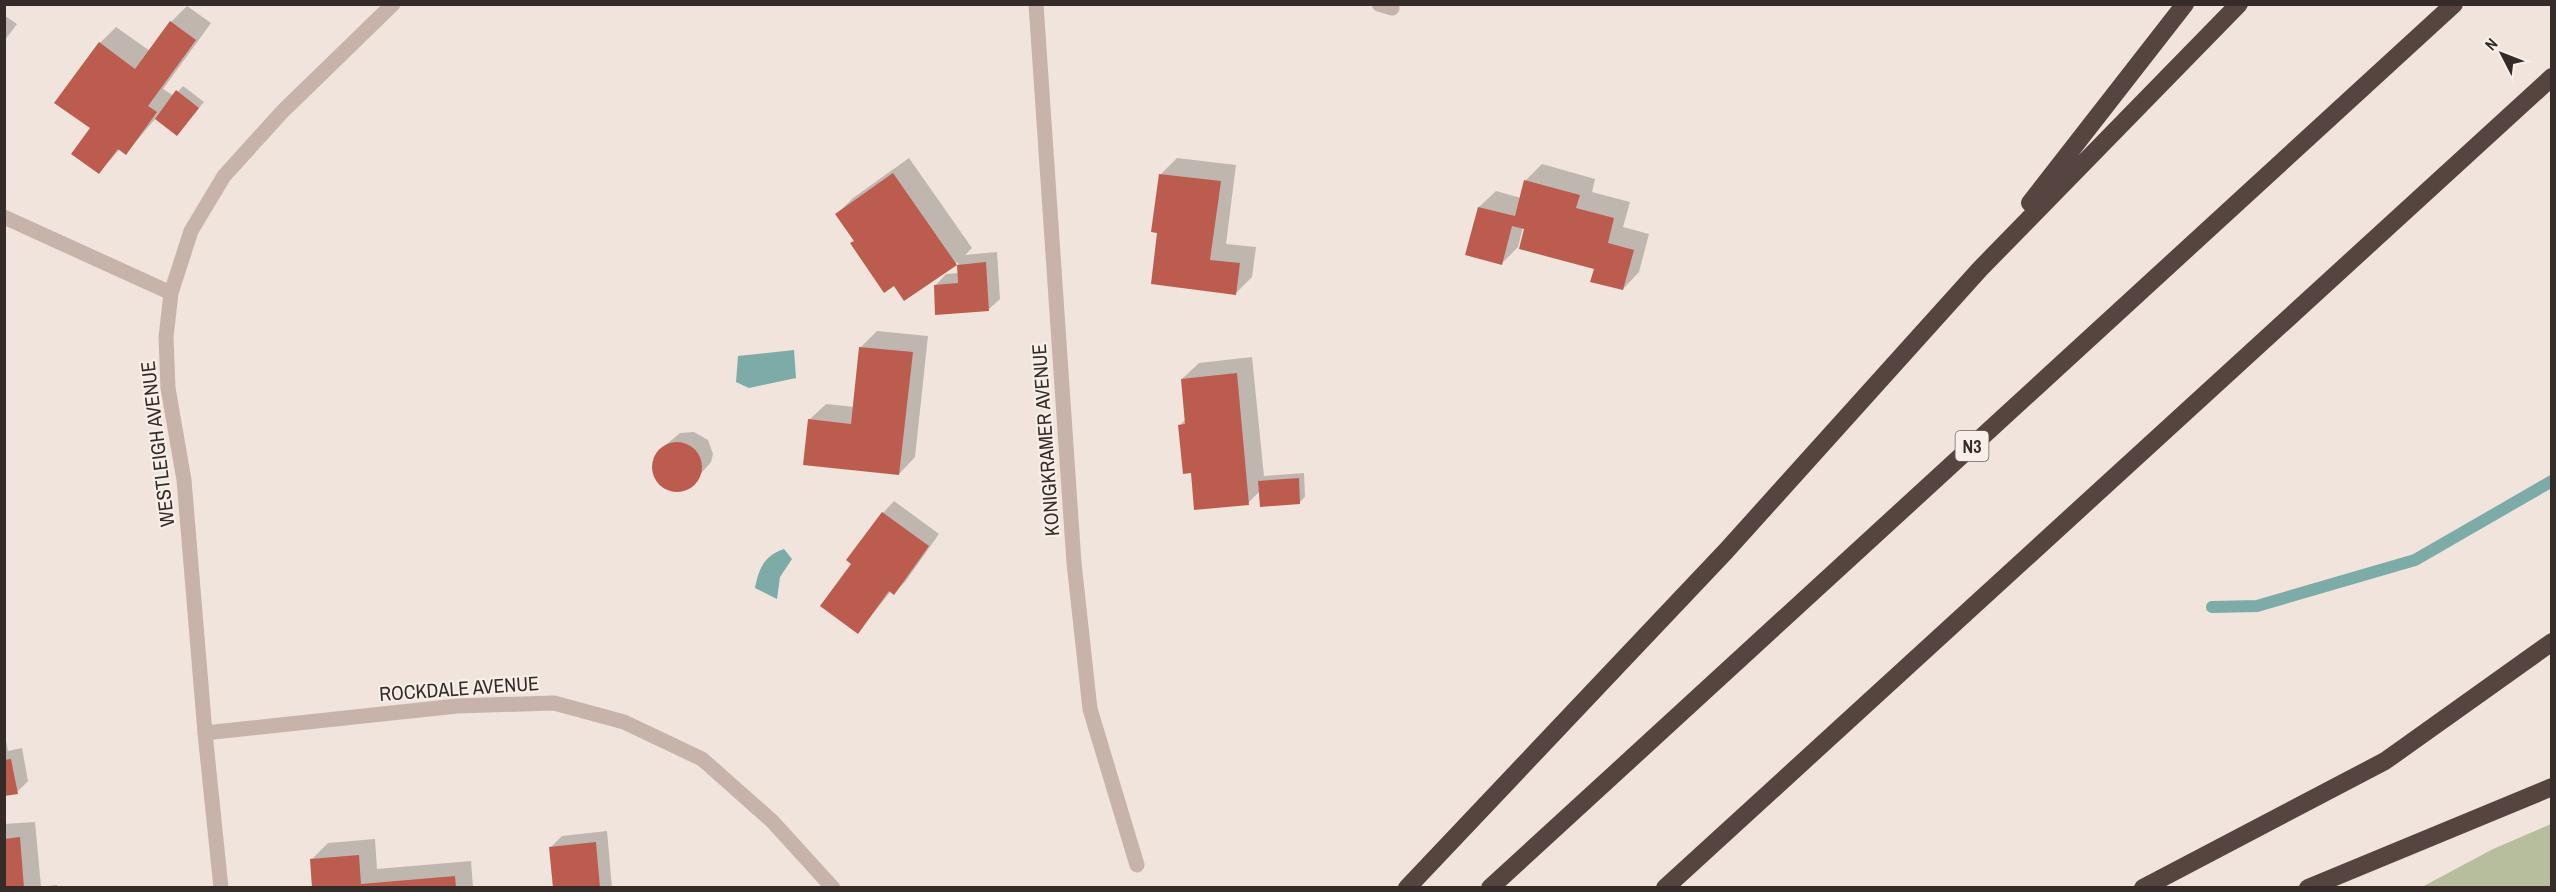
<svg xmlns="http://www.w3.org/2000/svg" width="2556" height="892" viewBox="0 0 2556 892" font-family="'Archivo Narrow',sans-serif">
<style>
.green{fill:#b7be9d}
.water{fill:#7daba7}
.shadow{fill:#0003}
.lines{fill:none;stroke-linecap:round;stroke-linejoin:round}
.stream{stroke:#7daba7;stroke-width:12}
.building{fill:#bc5c4e}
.service{stroke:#c7b3a9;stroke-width:15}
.minor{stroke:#c7b3a9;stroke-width:15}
.tertiary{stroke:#c7b3a9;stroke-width:15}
.motorway{stroke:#554440;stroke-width:18}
.labels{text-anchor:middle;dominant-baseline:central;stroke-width:4.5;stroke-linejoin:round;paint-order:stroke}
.shield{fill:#f8efe8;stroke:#706662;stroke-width:1.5}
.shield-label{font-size:18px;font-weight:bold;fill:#352b28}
.street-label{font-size:20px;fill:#352b28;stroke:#f8efe8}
</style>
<rect width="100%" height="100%" fill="#f0e4dc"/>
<path class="green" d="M2551,824v63h-129l71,-38z"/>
<path class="water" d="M794,350l2,28 -47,10 -13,-6 2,-26z
M784,549l8,10 -12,18 -3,22 -22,-11c4,-20 9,-32 29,-39z"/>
<path class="shadow" d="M187,6l24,17 -48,66 11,7 9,-10 21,16 -27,32 -21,-16 -30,35 -6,-4 -21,23 -7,-44 8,-85 16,-16 34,24 21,-29z
M4,15l13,9 -13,17z
M909,158l63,90 -7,7 32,-3 3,47 -12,11 -53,-24 11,-12 13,-1 -1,-11 -54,37 -67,-85 16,-16z
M1177,158l59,7 -10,79 30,3 -4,30 -16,16 -77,-62 2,-57z
M1542,164l53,15 -3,13 38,10 -7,25 26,7 -10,38 -16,17 -27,-21 -73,-41 -5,20 -16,16 -23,-56 17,-16 25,7 4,-17z
M877,331l51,5 -13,121 -16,17 -90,-54 17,-16 29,3 6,-60z
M1252,357l12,119 40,-3 1,24 -5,5 -40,-11 -12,12 -56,-31 -12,-47 6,-6 -4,-40 17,-16z
M694,432l14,8 5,14 -2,8 -21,24 -15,4 -14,-6 -8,-13v-8l8,-14 19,-16z
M894,501l45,33 -34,48 -11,11 -3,-2 -33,41 -5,-69 -5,-3 35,-47z
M4,730l4,21 14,-3 6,33 -11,11 -13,3z
M35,822l6,65 16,-2v3h-53v-64z
M607,831l5,57h-57l-4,-41 11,-11z
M375,839l2,30 94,-8 2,27h-159l-2,-29 16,-16z"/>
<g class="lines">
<path class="stream" d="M2212,607l45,-1 158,-46 137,-79"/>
</g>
<path class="building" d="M170,21l26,19 -48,66 9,6 -31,43 -8,-6 -19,25 -28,-20 19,-26 -36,-25 45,-61 36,27z
M176,90l23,18 -22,28 -22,-17z
M893,173l64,92 29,-3 3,49 -54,4 -1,-30 24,-2 -1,-18 -53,36 -10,-15 -10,7 -34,-50 4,-2 -19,-27z
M1159,174l62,7 -11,79 30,3 -4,32 -85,-11 6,-51 -6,-1z
M1524,180l56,15 -4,13 38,10 -6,25 26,7 -11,40 -33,-8 4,-13 -75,-20 5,-20 -12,-3 -10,39 -37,-10 13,-48 37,9z
M859,347l54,5 -14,123 -96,-10 5,-46 43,5z
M1237,373l12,132 -55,5 -3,-37 -8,1 -5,-49 7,-1 -4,-45z
M652 467a25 25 0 1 1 50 0a25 25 0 1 1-50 0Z
M1299,478l1,26 -40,3 -2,-26z
M882,512l47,34 -35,49 -5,-4 -31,43 -38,-28 31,-42 -5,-4z
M11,759l7,35 -14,2v-36z
M20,837l4,51h-20v-49z
M596,842l4,46h-47l-4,-41z
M359,855l2,29 94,-8 1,12h-144l-2,-29z"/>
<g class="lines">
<path class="service" d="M1379,4l13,4"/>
<path class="minor" d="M1036,4l38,559 16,146 47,156
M4,217l167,76
M205,733l-21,-253 -16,-92 -2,-51 5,-44 20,-62 33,-55 59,-65 110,-107"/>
<path class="tertiary" d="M221,888l-16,-155 252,-27 97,-3 70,19 78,37 70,62 61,67"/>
<path class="motorway" d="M2030,203l155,-199
M1407,888l319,-337 254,-282 259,-265
M1490,888l964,-884
M1665,888l887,-811
M2143,888l242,-127 167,-119
M2308,888l244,-101"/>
</g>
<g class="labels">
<rect class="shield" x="1955.5" y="431" width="33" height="30" rx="4.5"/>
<g class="shield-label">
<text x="1972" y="446">N3</text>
</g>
<g class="street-label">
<text transform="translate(1045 440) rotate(-94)">KONIGKRAMER AVENUE</text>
<text transform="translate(157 444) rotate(-97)">WESTLEIGH AVENUE</text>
<text transform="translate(459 688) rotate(-4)">ROCKDALE AVENUE</text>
</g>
</g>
<rect width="2556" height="892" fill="none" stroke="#352b28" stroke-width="12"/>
<g transform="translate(2502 54) rotate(312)" stroke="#f8efe8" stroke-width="4.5" paint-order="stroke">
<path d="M0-4.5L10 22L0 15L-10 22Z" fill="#352b28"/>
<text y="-9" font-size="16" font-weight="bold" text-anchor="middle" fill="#352b28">N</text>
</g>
</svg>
